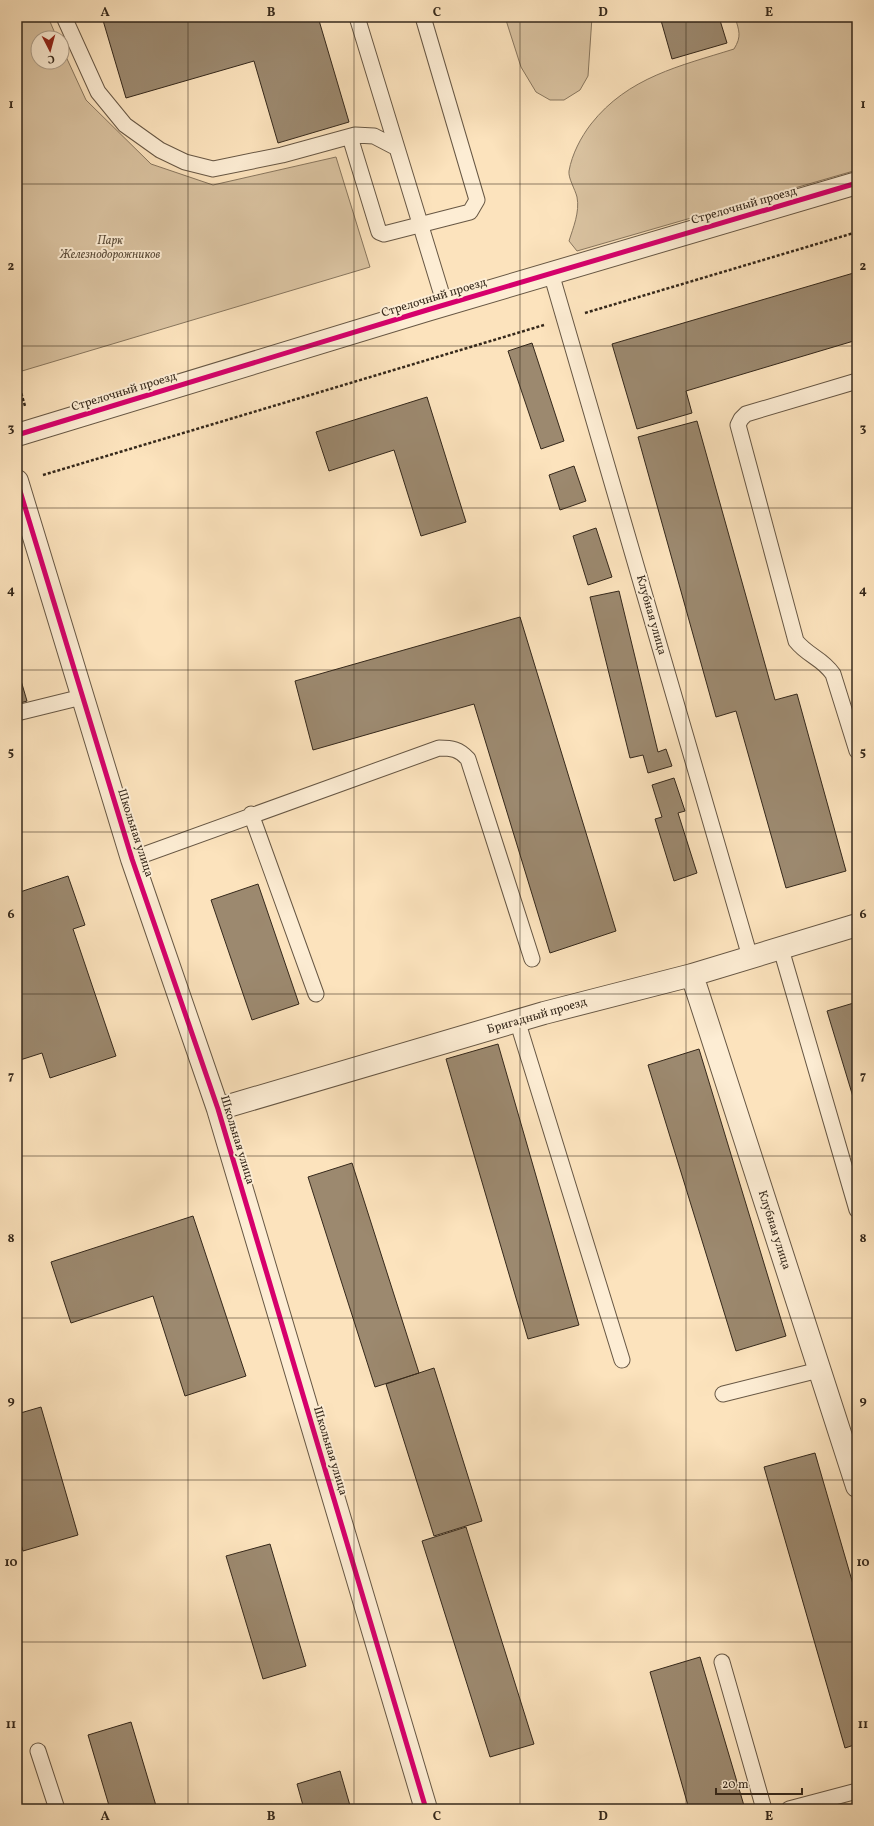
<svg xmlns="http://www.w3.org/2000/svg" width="874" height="1826" viewBox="0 0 874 1826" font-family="Vollkorn,serif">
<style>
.green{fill:#dac3a1;stroke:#88765e}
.building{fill:#9c896f;stroke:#35281b}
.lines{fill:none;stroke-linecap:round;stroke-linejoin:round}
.service-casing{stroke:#675744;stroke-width:17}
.minor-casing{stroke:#675744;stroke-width:24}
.path{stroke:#35281b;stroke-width:2.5;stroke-dasharray:3 2;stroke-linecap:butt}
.service{stroke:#fdedd4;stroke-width:15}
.minor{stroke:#fdedd4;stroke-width:22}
.cycleway-casing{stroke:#fdedd4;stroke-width:8}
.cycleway{stroke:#d6006c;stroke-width:5}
.grid{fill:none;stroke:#35281b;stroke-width:1;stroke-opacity:0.55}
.labels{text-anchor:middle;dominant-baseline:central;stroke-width:4;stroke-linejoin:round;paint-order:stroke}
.street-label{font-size:12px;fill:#35281b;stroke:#fdedd4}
.park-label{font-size:12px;font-style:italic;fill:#5e4f3c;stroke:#fdedd4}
.neatline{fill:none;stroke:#35281b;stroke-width:1.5}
.grid-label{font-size:13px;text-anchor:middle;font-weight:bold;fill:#35281b}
</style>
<rect width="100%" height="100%" fill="#fce3bd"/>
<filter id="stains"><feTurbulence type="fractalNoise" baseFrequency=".005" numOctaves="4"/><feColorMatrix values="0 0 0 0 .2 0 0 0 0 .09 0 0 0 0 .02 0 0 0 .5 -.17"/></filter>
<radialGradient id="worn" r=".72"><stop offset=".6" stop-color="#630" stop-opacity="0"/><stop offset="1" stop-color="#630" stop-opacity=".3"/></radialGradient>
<path class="green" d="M17,17h31l9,21h-19v24h24v-14l24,52 65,64 62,21 123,-28 34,110 -348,104 -5,-17z
M505,17h87l-4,59 -8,14 -16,10h-14l-14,-8 -15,-25z
M735,17h122v153l-280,81 -8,-10c4,-13 11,-29 8,-44 -2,-8 -9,-19 -8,-26 3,-17 12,-34 22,-47 37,-47 89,-58 143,-75 8,-13 5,-18 1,-32z"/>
<path class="building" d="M102,17h216l31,105 -71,21 -24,-82 -128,37z
M660,17h59l8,26 -55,16z
M857,272v68l-171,51 6,22 -55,16 -25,-85z
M532,343l32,98 -23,8 -33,-98z
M427,397l39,125 -45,14 -27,-86 -65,21 -13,-39z
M697,421l78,279 22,-6 49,177 -60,17 -50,-177 -20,6 -78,-280z
M574,466l12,35 -26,9 -11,-35z
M596,528l16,49 -24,8 -15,-49z
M619,591l39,161 8,-3 6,17 -24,7 -5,-18 -13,3 -40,-161z
M520,617l96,314 -66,22 -76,-249 -161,46 -18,-69z
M17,667l10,34 -10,3z
M674,778l11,33 -7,2 19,60 -23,8 -19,-62 7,-2 -10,-32z
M68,876l17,49 -12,4 43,127 -66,22 -8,-25 -25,8v-168z
M258,884l41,120 -47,16 -41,-120z
M857,1002v108l-30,-99z
M498,1044l81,281 -51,14 -82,-280z
M699,1049l87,287 -50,15 -88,-286z
M352,1163l67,210 -44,14 -67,-210z
M193,1216l53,160 -61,20 -32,-100 -82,27 -20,-61z
M434,1368l48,153 -48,15 -48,-152z
M41,1407l37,128 -55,16 -6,-20v-117z
M815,1453l42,145v146l-12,4 -81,-281z
M466,1527l68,217 -44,13 -68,-216z
M270,1544l36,122 -43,13 -37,-123z
M700,1657l45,152h-56l-39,-137z
M131,1722l26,87h-47l-22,-74z
M340,1771l11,38h-47l-7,-25z"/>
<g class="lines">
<defs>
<path id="service" d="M64,17l34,75 27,33 35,25 25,12 28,7 69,-14 73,-20 19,1 23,12 48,157
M357,17l40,131
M350,137l29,95 5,2 86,-22 7,-12 -54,-183
M551,273l199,684
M857,381l-111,33 -5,5 -3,6 58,216c12,15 26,17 37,33l24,77
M17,713l65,-16
M251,814l65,180
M132,859l307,-111c13,0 20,1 29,11l64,200
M781,949l76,261
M517,1020l105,340
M723,1394l96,-24
M722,1662l42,147
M38,1751l19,58
M789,1809l68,-18"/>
<path id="minor" d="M17,435l410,-125 430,-127
M17,481l115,378 86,250 208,700
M692,975l165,511
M218,1109l326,-96 148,-38 165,-50"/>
</defs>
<use href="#service" class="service-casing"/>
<use href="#minor" class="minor-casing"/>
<path class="path" d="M585,313l272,-81
M17,379l8,27
M43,475l501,-150"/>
<use href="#service" class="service"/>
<use href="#minor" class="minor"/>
<defs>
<path id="cycleway" d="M17,435l410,-125 430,-127
M17,481l115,378 86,250 208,700"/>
</defs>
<use href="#cycleway" class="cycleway-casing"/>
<use href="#cycleway" class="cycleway"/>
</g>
<path class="grid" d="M188,17v1792M354,17v1792M520,17v1792M686,17v1792M17,184h840M17,346h840M17,508h840M17,670h840M17,832h840M17,994h840M17,1156h840M17,1318h840M17,1480h840M17,1642h840"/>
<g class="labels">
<g class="street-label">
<text transform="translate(744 206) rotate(-16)">Стрелочный проезд</text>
<text transform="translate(434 298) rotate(-17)">Стрелочный проезд</text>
<text transform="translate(124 392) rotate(-17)">Стрелочный проезд</text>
<text transform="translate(651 615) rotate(74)">Клубная улица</text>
<text transform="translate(135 833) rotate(72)">Школьная улица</text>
<text transform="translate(537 1016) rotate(-16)">Бригадный проезд</text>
<text transform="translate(237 1140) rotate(73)">Школьная улица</text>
<text transform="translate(774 1230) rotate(72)">Клубная улица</text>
<text transform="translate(330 1451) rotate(73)">Школьная улица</text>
</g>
<g class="park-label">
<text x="110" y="241">Парк<tspan x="110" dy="14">Железнодорожников</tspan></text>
</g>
</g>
<rect width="874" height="1826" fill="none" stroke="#fce3bd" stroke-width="44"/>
<g transform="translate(50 50) rotate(174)"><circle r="19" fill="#fdedd4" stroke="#ad9e8a"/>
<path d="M0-3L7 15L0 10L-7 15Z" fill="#8f2418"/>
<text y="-6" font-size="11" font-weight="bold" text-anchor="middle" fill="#35281b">С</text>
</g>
<path d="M716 1788v6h86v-6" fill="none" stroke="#35281b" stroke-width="2"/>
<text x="722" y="1788" font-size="12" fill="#35281b" stroke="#fdedd4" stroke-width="3" paint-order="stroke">20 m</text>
<rect x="22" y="22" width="830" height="1782" class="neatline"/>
<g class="grid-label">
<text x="105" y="16">A</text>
<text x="271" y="16">B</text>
<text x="437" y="16">C</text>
<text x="603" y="16">D</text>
<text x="769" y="16">E</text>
<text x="11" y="108">1</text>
<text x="863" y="108">1</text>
<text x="11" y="270">2</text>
<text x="863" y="270">2</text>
<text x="11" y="432">3</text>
<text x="863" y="432">3</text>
<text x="11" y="594">4</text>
<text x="863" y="594">4</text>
<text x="11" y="756">5</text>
<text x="863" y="756">5</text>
<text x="11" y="918">6</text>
<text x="863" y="918">6</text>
<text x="11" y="1080">7</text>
<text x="863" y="1080">7</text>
<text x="11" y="1242">8</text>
<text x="863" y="1242">8</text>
<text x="11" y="1404">9</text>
<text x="863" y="1404">9</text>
<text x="11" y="1566">10</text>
<text x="863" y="1566">10</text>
<text x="11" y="1728">11</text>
<text x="863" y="1728">11</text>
<text x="105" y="1820">A</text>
<text x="271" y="1820">B</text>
<text x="437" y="1820">C</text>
<text x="603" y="1820">D</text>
<text x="769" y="1820">E</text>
</g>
<rect width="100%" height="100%" filter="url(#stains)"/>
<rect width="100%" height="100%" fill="url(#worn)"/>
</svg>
